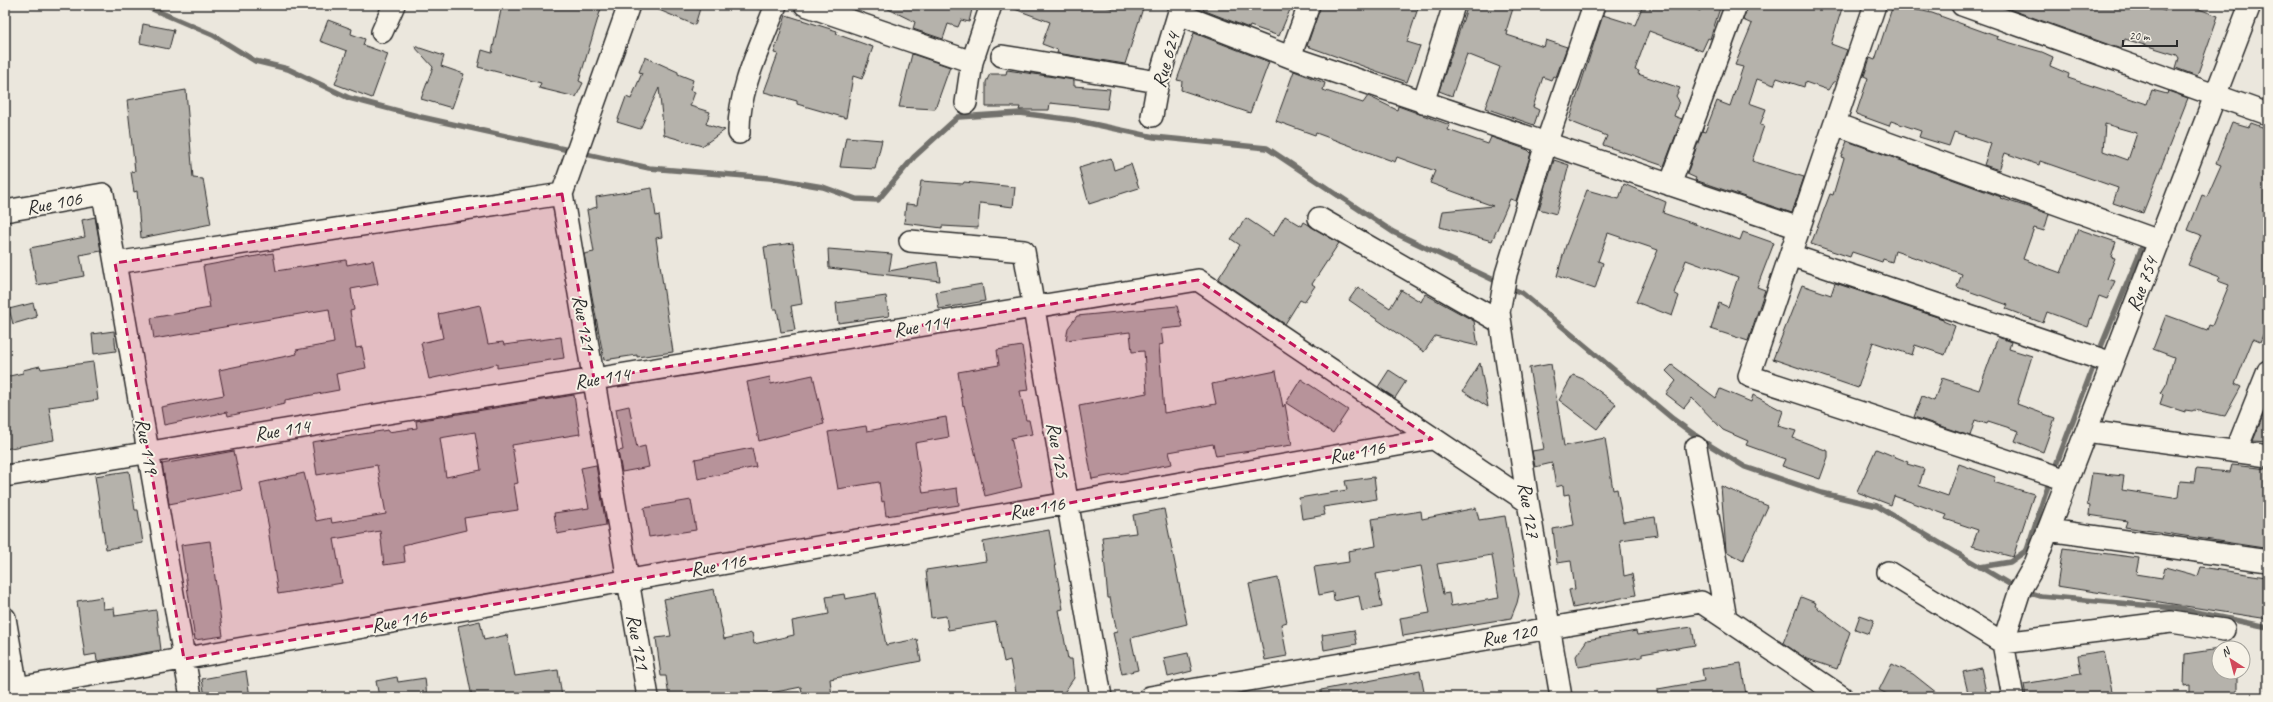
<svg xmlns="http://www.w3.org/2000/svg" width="2273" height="702" viewBox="0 0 2273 702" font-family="Caveat,sans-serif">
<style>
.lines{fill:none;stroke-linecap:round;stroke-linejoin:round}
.stream{stroke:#72716c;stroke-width:5.5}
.building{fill:#b5b2ab;stroke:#2b2b2b;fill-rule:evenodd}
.street-casing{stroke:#2b2b2b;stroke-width:24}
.street{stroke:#f7f3e8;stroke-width:21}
.marked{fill:#c2185b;fill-opacity:0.2;stroke:#c2185b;stroke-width:3;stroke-dasharray:8 5;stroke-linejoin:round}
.labels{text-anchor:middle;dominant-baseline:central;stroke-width:4;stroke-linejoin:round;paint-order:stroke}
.street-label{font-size:20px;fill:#2b2b2b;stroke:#f7f3e8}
</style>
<rect width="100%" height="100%" fill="#ebe7dd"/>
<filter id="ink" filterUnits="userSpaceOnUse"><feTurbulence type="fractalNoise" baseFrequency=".025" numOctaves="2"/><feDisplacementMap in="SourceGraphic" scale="8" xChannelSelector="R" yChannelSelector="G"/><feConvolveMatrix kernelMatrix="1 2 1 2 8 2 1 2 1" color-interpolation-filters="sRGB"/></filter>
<g filter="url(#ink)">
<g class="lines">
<path class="stream" d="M143,5l70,30 42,26 33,8 61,29 72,19 152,34
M581,153l68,15 121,10 53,9 33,12 22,1 36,-43 44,-40 62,-4 54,7 80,17 113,11 126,84 107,51
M1508,287l14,6 151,126 30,22 42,26 77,26 55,13 139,82
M2098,354l47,-114
M1980,567l30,-5 17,-12 18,-56 50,-132
M2024,591l16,5 136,12 92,19"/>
</g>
<path class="building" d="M502,5h100l-23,76 4,2 -7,14 -37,-9 2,-5 -63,-16 4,-17 10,3z
M647,5h54l-6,20z
M880,5h93l-4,17 -8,-2 -3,7 -10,-3 -5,15 -30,-10 2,-7z
M1009,5h93l11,4 2,-4h29l-19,59 -68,-11 1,-3 -16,-6 8,-22 -41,-15z
M1205,5h87l-13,31 -29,-10 -1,2 -46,-18z
M1321,5h98l-12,37 13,4 -13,36 -100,-36z
M1468,5h46l-8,26h2l-1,4 37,12 2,-7 21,7 -11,30 -3,-1 -2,4 -8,-3 -10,30 6,3 -5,15 -49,-17 15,-41 -33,-13 -15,42 -13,-5z
M1643,5h43l14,6 1,-6h20l-11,34 -2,-1 -6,13 -53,-20 -14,39 4,1 -1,3 42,14 -4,8 3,5 -5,15 8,3 -18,47 -61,-21 4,-9 -38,-15 34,-106 32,10z
M1748,5h95l-12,39 16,6 -12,32h-2l-5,8 -23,-8 -1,5 -27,-9 -3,7 -17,-6 -8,24 17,6 -6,16 4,1 -12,35 52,16 -12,36 -97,-33 1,-2 -9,-4 15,-43 3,1 12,-31 13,5 13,-39 -8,-2 17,-41 -9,-4z
M1893,5l39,8 66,24 -1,2 45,13 11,5 -3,9 19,8 -1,4 79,26 5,-14 15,4 1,-3 20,7 -45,115 -30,-10 5,-15 -78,-27 -1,4 -34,-12 -6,17 -15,-5 7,-21 -37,-12 -5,14 -30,-9 2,-6 -30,-10 -2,5 -33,-12 12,-36 -4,-2 6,-18 5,2zM2105,124l32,9 -9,27 -25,-9z
M1998,5h148l19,6 2,-6h21l30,11 -21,60 -21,-8 3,-10 -2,-3 -52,-16 -4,10z
M786,15l51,16 -1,3 37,13 -11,32 -9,-3 -7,42 -49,-14v-3l-33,-9 14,-38 -4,-1z
M328,20l24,9 -1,5 14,5 -2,6 25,9 -16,44 -37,-14 12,-33 -27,-10z
M143,24l31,6 -5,19 -29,-6z
M1194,33l75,29 -19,51 -69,-23 1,-9 -5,-1z
M414,46l30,10 -3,10 23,8 -12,34 -31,-9 12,-32z
M912,54l38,13 -15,42 -36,-2z
M645,57l33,15v2l15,6 -3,10 5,2 -5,14 20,6 -4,12 19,6 -23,16 -38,-11 -5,-47 -19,41 -23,-7 9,-25 5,2 11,-26 -3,-1z
M1007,70l67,10v6l36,3 -3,20 -57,-6 -1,7h-30l1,-3h-34v-25l4,-8h16z
M1294,71l31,12 -2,7 40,13 5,-7 29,14 1,-4 52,19 -2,5 40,14 3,-7 37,13 3,3 -15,48 -6,-2 -18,42 -52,-14 3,-16 50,-5 -63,-23 5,-12 -38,-14 -2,5 -79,-29 -1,2 -39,-14z
M186,90l7,88 10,1 8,45 -70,14 -4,-47 -3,1 -3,-20 4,-1 -8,-71z
M2232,122l17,5 2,-4 17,6v194l-8,19 -7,-3 -18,45 6,3 -16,29 -31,-6 -2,1 -7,-1v2l-25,-8 3,-9 -2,-2 6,-10 7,-26 -21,-8 13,-34 41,15 2,-5 3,1 17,-41 -11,-4 2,-4 -32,-12 13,-30 -13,-5 14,-35 5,2 14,-32 -5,-2z
M846,137l36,3 -7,29 -35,-2z
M1847,141l154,56 -1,1 49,16 -5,17 -10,-3 -11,31 38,14 17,-44 38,13 -5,15 4,1 -8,21 8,2 -8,18 -8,-3 -11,31 -41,-15 -4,11 -37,-14 2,-4 -51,-18 5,-13 -34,-12 -33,-11 -3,11 -9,-3 -1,3 -30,-10 -2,5 -39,-13 19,-50 3,1 11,-37 -3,-1z
M1111,158l3,12 17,-6 8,24 -50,16 -10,-36z
M1554,160l15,5 -13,49 -17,-5z
M921,181l42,3 1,-2 51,5 -2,20 -33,-4 -2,25 -36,-2v2l-38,-5 2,-19 11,1z
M1624,184l42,18 -3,11 77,27 3,-8 31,11 -17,44 8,3 -17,51 -37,-12 8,-26 9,4 10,-30 -32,-12 -1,2 -19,-7 -12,33 5,3 -7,20 -36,-14 22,-52 -50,-17 -10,28 5,2 -8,26 -38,-13 9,-31 21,-55 32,9z
M652,188l4,28 3,-1 3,22 -6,1 17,114 -36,5v-2l-33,5 -20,-106 10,-2 -7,-42 10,-3 -1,-10z
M1285,216l17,10 2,-4 35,21 -27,41 3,2 -11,16 -4,-2 -15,24 -67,-45 22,-34 -9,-6 15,-21 27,18z
M95,217l6,34 -21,4 4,21 -47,9 -7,-37 55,-11 -3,-17z
M793,243l9,61 -11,2 4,24 -14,2 -4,-23h-4l-9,-62z
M828,249l64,5 -3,17 48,-9 3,19 -111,-13z
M273,253l3,18 70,-11 1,5 26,-5 5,24 -27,5 3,21 -4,1 6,37 6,-1 4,21 -30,6 3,16 -54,10v4l-57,12 -1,-4 -63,13 -3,-18 63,-12 -5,-25 78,-16 -1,-4 38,-7 -5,-34 -175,30 -3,-21 59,-10 -7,-42z
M1835,283l108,36v2l12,5 -10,29 -30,-10 -3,10 -39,-13 -15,46 -85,-29 29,-74 29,10z
M982,284l3,17 -46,8 -3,-17z
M1358,287l32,21 11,-18 20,12 4,-8 49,27 4,25 -43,-10 -11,16 -75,-52z
M886,296l3,20 -51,7 -2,-20z
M33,303l4,14 -24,7 -4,-15z
M480,305l8,39 15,-2 1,3 57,-8 3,21 -67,10v-4l-68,15 -8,-36 22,-5 -5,-24z
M1177,306l6,21 -22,2 2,15 -4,1 5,68 52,-9 -4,-20 64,-13 7,36 2,-3 7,41 -76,11 -3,-12 -44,8 3,12 -80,15 -13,-73 68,-13 -3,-42 -12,1 -2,-20 -64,8 2,-12 9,-12z
M114,331l2,20 -22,3 -2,-20z
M1998,337l13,5 -2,7 23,7 -15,48 38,14 -12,34 -28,-11 4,-10 -31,-10 -1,3 -12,-4 -5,16 -56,-19 8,-21 12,5 8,-23 37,12z
M1022,346l7,44 -9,1 6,29h3l3,14 -21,4 11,49 -37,9 -21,-91 -1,1 -5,-34 41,-7 -2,-15z
M93,362l5,38 -49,7 5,33 -49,9v-72l18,-4v-3l17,-4 1,3z
M1480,363l8,44 -25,-16z
M1551,364l13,82 41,-8 8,52 4,-1 6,33 32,-5 3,18 -38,5 4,36 8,-2 4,21 -63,13 -4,-18 6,-1 -4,-28 -14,2 -4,-34 21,-4 -5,-31 -5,1 -1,-10 -7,2 -4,-24 -17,4 -3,-16 12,-2 -15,-81z
M1672,365l44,33 4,-9 31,13 2,-7 30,16 -5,15 18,5 -3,7 35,13v6l-8,22 -38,-13 3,-7 -39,-14 2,-4 -25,-11 -31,-32 -8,10 -18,-14 10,-13 -10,-10z
M1389,370l17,11 -11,17 -17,-11z
M813,375l11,49 -65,17 -12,-59 23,-5 1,7z
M1573,375l10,4 33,25 -19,25 -38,-29z
M1301,379l47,31 -15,23 -47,-30z
M574,395l6,39 -68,11 6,38 -4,1 4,26 -54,8 2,12 -63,15 2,17 -21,3 -4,-34 -46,8 8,44 -64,11 -10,-65 1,-1 -9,-45 44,-10 12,48 15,-3 1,5 54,-9 -9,-49 -60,10 -5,-33 76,-12v2l29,-4 -1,-7zM475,432l6,38 -35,7 -6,-39z
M2268,403v39l-15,-1z
M629,406l8,42 8,-2 4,21 -27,5 -4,-21 5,-1 -7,-41z
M946,417l3,20 -34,6 8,50 34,-5 2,17 -73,11 -2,-15 -2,1 -3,-20 -41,7 -10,-57 38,-6 1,5z
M752,448l4,19 -58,12 -3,-20z
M1876,449l32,13 -1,2 17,5 -5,17 29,10 11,-32 36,13 -2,5 41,12 -21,63 -41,-11 6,-16 -33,-11 2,-4 -53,-19 -3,9 -34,-13z
M234,451l8,39 -73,14 -7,-40z
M596,465l10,60 -49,9 -3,-21 35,-5 -8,-40z
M2232,465l36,4v68l-4,11 -139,-21 2,-6 -38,-6 1,-9 -3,-1 5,-32 32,3 -2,14 51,8 5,-1 2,-16 14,1 2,-13 34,3z
M129,471l6,39h3l5,33 -37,6 -11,-73z
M1374,477l3,22 -54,8 2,8 -23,4 -3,-21 48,-8 -2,-9z
M1721,486l47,20 -25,55 -17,-10z
M691,500l5,30 -47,7 -5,-29z
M1476,508l3,12 26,-4 14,78 -2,9 -6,15 -108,18 -3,-18 30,-5 -9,-47 -45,8 6,33 -20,4 -3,-15 -25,5 -1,-9 -14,3 -5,-28 35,-5 -1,-11 28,-5 -4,-27 49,-8 1,8zM1492,555l7,43 -48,8 -2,-13 -6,1 -6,-30z
M1164,509l23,115 -56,14 7,32 -16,4 -9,-41 4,-1 -7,-34h-2l-6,-61 34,-4 -3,-18z
M1049,530l14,79 -4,1 9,49h4l2,19 -11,16 -19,3h-27l-7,-37 -6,2 -8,-40 -48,8 -2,-14 -15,2 -5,-48 60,-9 -3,-19z
M210,541l13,95 -28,4 -14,-95z
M2063,548l76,10 -3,16 26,4 3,-11 33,9 3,-9 65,10 -2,9 4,1v32l-211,-33z
M1278,578l9,44 -6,2 6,32 -22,4 -16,-76z
M714,589l10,50 28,-6 2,11 40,-9 -2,-14 37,-7 -3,-17 18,-3 1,5 31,-6 10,52 31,-6 4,22 -91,18 2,18h-29l-2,-10 -50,10h-82l-3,-21h-5l-5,-38 15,-2 -7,-37z
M102,597l1,12 11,-1 1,8 41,-6 5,40 -64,11 -1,-7 -11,2 -8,-55z
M1801,597l15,6 -1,3 35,26 -13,37 -32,-11 -22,-15z
M1860,615l14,5 -5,14 -14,-5z
M480,621l4,19 23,-5 8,41 43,-6 4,27h-90l-14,-71z
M1692,627l3,18 -53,9v3l-64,10 -2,-11 11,-16 49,-9 1,4z
M1354,630l3,14 -33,6 -2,-15z
M2219,649v23h18v25h-47v-12l-6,1 1,-32z
M2104,651l9,46h-87l-2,-13 57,-10 -3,-19z
M1188,653l4,18 -24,6 -4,-19z
M1741,663l5,32 -13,2h-75v-8l46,-8 -2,-12z
M1892,664l21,10 29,23h-49l-14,-7z
M1981,668l6,29h-18l-6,-25z
M246,671l4,26h-45l-3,-18z
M1420,671l5,26h-104v-7z
M397,677l1,5 27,-4 2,19h-48l-3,-16z"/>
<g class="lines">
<defs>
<path id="street" d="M629,5l-67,189 86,503
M805,5l167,57
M1875,5l-126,371 318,104
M1962,5l306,109
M1179,14l111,43 509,171
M382,32l12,-27
M1002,56l156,26
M1290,57l19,-52
M966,103l6,-41 19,-57
M1423,103l31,-98
M1152,116l6,-34 23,-77
M1835,124l324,117
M739,133c-1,-44 22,-88 37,-128
M1670,185l66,-180
M5,211l98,-17 88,503
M1319,218l181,104
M910,241l114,10 77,446
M1790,255l322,108
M115,263l447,-69
M2086,431l182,25
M1696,447l30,172
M2236,451l32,-80
M5,476l1193,-196 330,222
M2048,530l220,31
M1888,572l115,71 168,-21 53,8
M5,618l12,70
M5,690l1427,-251
M1150,697l551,-95 141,95
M1561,697l-33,-195 -29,-190 7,-38 40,-130 48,-139
M2013,697l-10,-54 17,-53 15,-26 215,-559"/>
</defs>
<use href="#street" class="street-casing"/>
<use href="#street" class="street"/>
</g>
</g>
<path class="marked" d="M562,194l32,185 604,-99 234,159 -1248,220 -69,-396z"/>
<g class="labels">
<g class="street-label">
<text transform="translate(1166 60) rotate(-74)">Rue 624</text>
<text transform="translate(54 203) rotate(-10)">Rue 106</text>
<text transform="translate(2142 284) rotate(-69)">Rue 754</text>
<text transform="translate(584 323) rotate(80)">Rue 121</text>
<text transform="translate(921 326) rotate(-9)">Rue 114</text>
<text transform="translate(602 378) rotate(-9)">Rue 114</text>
<text transform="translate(282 430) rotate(-9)">Rue 114</text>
<text transform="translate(147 446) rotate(80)">Rue 119</text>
<text transform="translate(1058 450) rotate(80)">Rue 125</text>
<text transform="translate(1357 452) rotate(-10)">Rue 116</text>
<text transform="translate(1037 508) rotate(-10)">Rue 116</text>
<text transform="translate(1529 510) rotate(81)">Rue 127</text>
<text transform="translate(718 565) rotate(-10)">Rue 116</text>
<text transform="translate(399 621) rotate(-10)">Rue 116</text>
<text transform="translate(1509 635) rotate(-10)">Rue 120</text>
<text transform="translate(638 642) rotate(80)">Rue 121</text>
</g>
</g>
<rect width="2273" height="702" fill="none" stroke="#f7f3e8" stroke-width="20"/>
<rect x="10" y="10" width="2253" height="682" fill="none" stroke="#2b2b2b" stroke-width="1.5" filter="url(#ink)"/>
<g transform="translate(2231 660) rotate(324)"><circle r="19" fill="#f7f3e8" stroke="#a5a39c"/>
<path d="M0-3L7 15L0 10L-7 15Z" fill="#d1495b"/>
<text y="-6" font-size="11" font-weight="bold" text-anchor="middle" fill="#2b2b2b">N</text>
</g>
<path d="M2123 40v6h54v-6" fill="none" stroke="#2b2b2b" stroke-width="2"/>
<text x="2129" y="40" font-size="12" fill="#2b2b2b" stroke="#f7f3e8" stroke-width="3" paint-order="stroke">20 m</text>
</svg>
